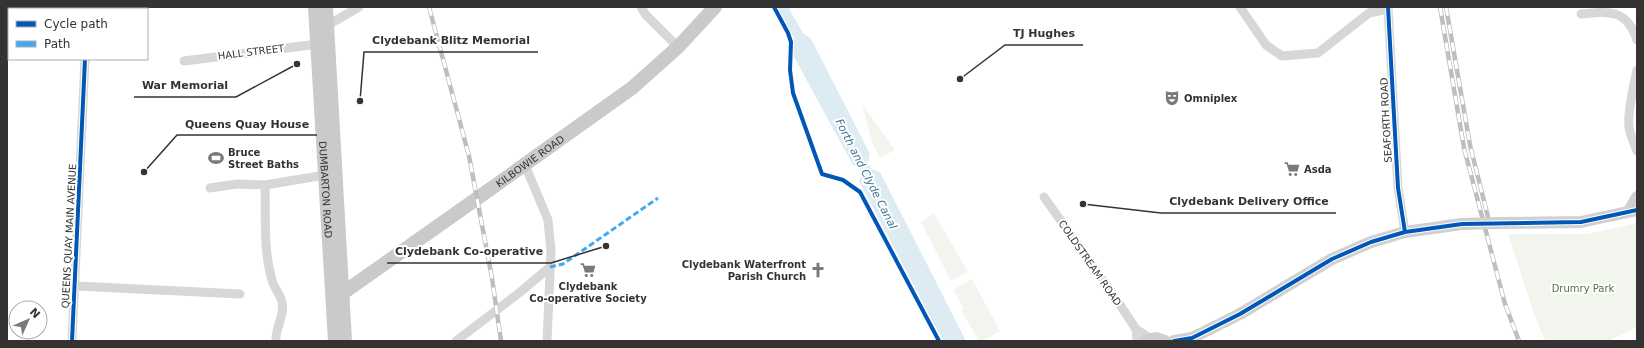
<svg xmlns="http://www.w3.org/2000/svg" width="1644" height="348" viewBox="0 0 1644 348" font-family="'DejaVu Sans',sans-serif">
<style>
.green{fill:#f1f5ed}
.water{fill:#ddebf3}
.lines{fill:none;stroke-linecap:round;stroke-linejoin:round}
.street{stroke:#d7d7d7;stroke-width:9}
.secondary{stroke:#d0d0d0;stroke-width:12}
.primary{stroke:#cacaca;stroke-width:14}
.rail-casing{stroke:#bebebe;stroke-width:4.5}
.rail{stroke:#fff;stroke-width:3;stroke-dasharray:9;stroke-linecap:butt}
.secondary-bridge{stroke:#d0d0d0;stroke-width:12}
.quiet{stroke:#3fa9f5;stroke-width:3;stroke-dasharray:6 3;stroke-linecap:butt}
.cycleway-casing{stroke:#fff;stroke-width:6}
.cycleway{stroke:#0057b8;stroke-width:4}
.labels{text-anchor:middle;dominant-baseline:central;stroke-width:4;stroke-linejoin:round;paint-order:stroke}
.street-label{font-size:10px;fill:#333;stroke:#fff}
.poi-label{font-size:10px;font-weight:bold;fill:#333;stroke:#fff;text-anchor:start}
.park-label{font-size:10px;fill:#56703f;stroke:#fff}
.water-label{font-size:11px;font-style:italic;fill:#3f7597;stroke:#fff}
.leader{fill:none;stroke:#333;stroke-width:1.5}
.callout-dot{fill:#333;stroke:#fff;stroke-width:1.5}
.callout-label{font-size:11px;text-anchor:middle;font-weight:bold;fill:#333;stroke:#fff;stroke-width:4;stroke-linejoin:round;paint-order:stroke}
</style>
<rect width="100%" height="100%" fill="#fff"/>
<path class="green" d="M862,104l33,46 -15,8 -8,-15z
M934,213l34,59 -17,9 -30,-59z
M1637,223v104l-29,14h-63l-11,-27 -26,-80h79z
M972,279l28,52 -17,10h-4l-18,-31 3,-2 -11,-18z"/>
<path class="water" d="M777,7h11l15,26 8,6 59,115 -2,8 3,7 9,3 86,169h-23l-84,-160 3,-8 -3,-6 -6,-2 -60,-110 1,-17z"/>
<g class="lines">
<path class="street" d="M641,7l5,8 32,32
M1240,7l26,38 16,11 36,-3 51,-40 19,-4
M1388,7l10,181 7,44
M88,9v-2
M1581,14c28,-3 46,-5 56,26
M324,26l4,-1 31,-18
M184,61l134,-17
M1637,70c-3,16 -10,41 -8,57 1,8 5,16 8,24
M525,165l23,55 3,31 -4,90
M265,185c1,31 -2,65 7,95 2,8 8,14 10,22 3,14 -7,26 -6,39
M210,188l27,-4 28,1 60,-10
M1044,197l62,87 30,45 15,10
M76,286l164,8
M1136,329l1,12
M72,341l13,-282
M456,341l63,-48 31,-26"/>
<path class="secondary" d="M1629,211l8,-14
M1495,223l86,-1 56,-12
M1145,341l11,-3 9,3
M1174,341l18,-3 48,-24 92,-55 39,-17 34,-10 57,-8"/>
<g class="primary">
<path id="s1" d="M315,7l20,334"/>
<path d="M326,7l19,334"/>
<path id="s2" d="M333,300l156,-110 143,-102 46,-41 37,-40"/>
</g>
<defs>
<path id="rail" d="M429,7l40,149 23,122 9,63
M1440,7l24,141 41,156 14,37
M1446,7l24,138 18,72"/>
</defs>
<use href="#rail" class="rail-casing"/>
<use href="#rail" class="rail"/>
<path class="secondary-bridge" d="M1462,224l33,-1"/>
<path class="quiet" d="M550,267l13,-3 95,-66"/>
<defs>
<path id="cycleway" d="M774,7l14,26 3,9 -1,28 3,23 29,81 21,6 17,12 79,149
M1388,7l10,181 7,44
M72,341l13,-282
M1174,341l18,-3 48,-24 92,-55 39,-17 34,-10 57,-8 119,-2 56,-12"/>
</defs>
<use href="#cycleway" class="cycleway-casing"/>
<use href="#cycleway" class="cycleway"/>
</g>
<defs>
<symbol id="theatre-bare" viewBox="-9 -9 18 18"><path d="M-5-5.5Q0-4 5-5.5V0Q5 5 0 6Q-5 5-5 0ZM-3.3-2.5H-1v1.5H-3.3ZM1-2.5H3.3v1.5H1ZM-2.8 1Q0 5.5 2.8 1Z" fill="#7a7a7a" stroke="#fff" stroke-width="2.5" paint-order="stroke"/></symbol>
<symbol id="stadium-bare" viewBox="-9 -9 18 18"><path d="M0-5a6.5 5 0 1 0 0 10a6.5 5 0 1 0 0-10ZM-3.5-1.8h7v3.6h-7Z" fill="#7a7a7a" stroke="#fff" stroke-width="2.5" paint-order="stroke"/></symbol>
<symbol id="supermarket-bare" viewBox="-9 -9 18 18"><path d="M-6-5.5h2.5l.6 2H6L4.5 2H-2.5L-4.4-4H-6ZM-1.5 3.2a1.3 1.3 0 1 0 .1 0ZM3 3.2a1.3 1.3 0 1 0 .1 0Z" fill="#7a7a7a" stroke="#fff" stroke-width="2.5" paint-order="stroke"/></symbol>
<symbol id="church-bare" viewBox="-9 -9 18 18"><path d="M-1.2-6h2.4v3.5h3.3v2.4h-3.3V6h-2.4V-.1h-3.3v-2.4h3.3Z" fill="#7a7a7a" stroke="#fff" stroke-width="2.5" paint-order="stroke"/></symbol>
</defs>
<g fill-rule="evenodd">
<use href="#theatre-bare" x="1161" y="87" width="22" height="22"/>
<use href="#stadium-bare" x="205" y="147" width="22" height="22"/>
<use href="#supermarket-bare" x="1281" y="158" width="22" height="22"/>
<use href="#supermarket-bare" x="577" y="259" width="22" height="22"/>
<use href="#church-bare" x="807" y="259" width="22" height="22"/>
</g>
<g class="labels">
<g class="street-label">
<text transform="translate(251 52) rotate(-7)">HALL STREET</text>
<text transform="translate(1386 120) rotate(-93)">SEAFORTH ROAD</text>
<text stroke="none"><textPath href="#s2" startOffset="241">KILBOWIE ROAD</textPath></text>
<text stroke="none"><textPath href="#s1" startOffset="183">DUMBARTON ROAD</textPath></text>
<text transform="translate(69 236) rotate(-87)">QUEENS QUAY MAIN AVENUE</text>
<text transform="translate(1090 263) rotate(55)">COLDSTREAM ROAD</text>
</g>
<g class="poi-label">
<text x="1184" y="98">Omniplex</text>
<text x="228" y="152">Bruce<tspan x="228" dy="12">Street Baths</tspan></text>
<text x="1304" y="169">Asda</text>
<text x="806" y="264" text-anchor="end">Clydebank Waterfront<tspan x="806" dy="12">Parish Church</tspan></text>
<text x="588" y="286" text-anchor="middle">Clydebank<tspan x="588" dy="12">Co-operative Society</tspan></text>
</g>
<g class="park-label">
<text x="1583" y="288">Drumry Park</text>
</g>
<g class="water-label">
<text transform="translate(866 174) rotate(63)">Forth and Clyde Canal</text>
</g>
</g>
<path class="leader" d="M960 79L1005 45H1083M360 101L364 52H538M297 64L236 97H134M144 172L177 135H317M1083 204L1161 213H1336M606 246L551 263H387"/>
<g class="callout-dot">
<circle cx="960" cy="79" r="4"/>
<circle cx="360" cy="101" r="4"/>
<circle cx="297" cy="64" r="4"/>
<circle cx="144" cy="172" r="4"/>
<circle cx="1083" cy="204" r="4"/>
<circle cx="606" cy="246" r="4"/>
</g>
<g class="callout-label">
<text x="1044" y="37">TJ Hughes</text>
<text x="451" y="44">Clydebank Blitz Memorial</text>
<text x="185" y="89">War Memorial</text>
<text x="247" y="128">Queens Quay House</text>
<text x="1249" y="205">Clydebank Delivery Office</text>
<text x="469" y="255">Clydebank Co-operative</text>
</g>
<rect width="1644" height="348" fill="none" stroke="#333333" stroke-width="16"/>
<rect x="8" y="8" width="140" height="52" fill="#ffffff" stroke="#adadad"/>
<rect x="16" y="21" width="20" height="6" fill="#0057b8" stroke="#adadad"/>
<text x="44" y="28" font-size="12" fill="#333333">Cycle path</text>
<rect x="16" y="41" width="20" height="6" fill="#3fa9f5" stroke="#adadad"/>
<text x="44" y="48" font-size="12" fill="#333333">Path</text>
<g transform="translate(28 320) rotate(45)"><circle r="19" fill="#ffffff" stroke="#adadad"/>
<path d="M0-3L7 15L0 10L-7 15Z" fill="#7a7a7a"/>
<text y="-6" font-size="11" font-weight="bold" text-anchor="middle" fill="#333333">N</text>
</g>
</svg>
